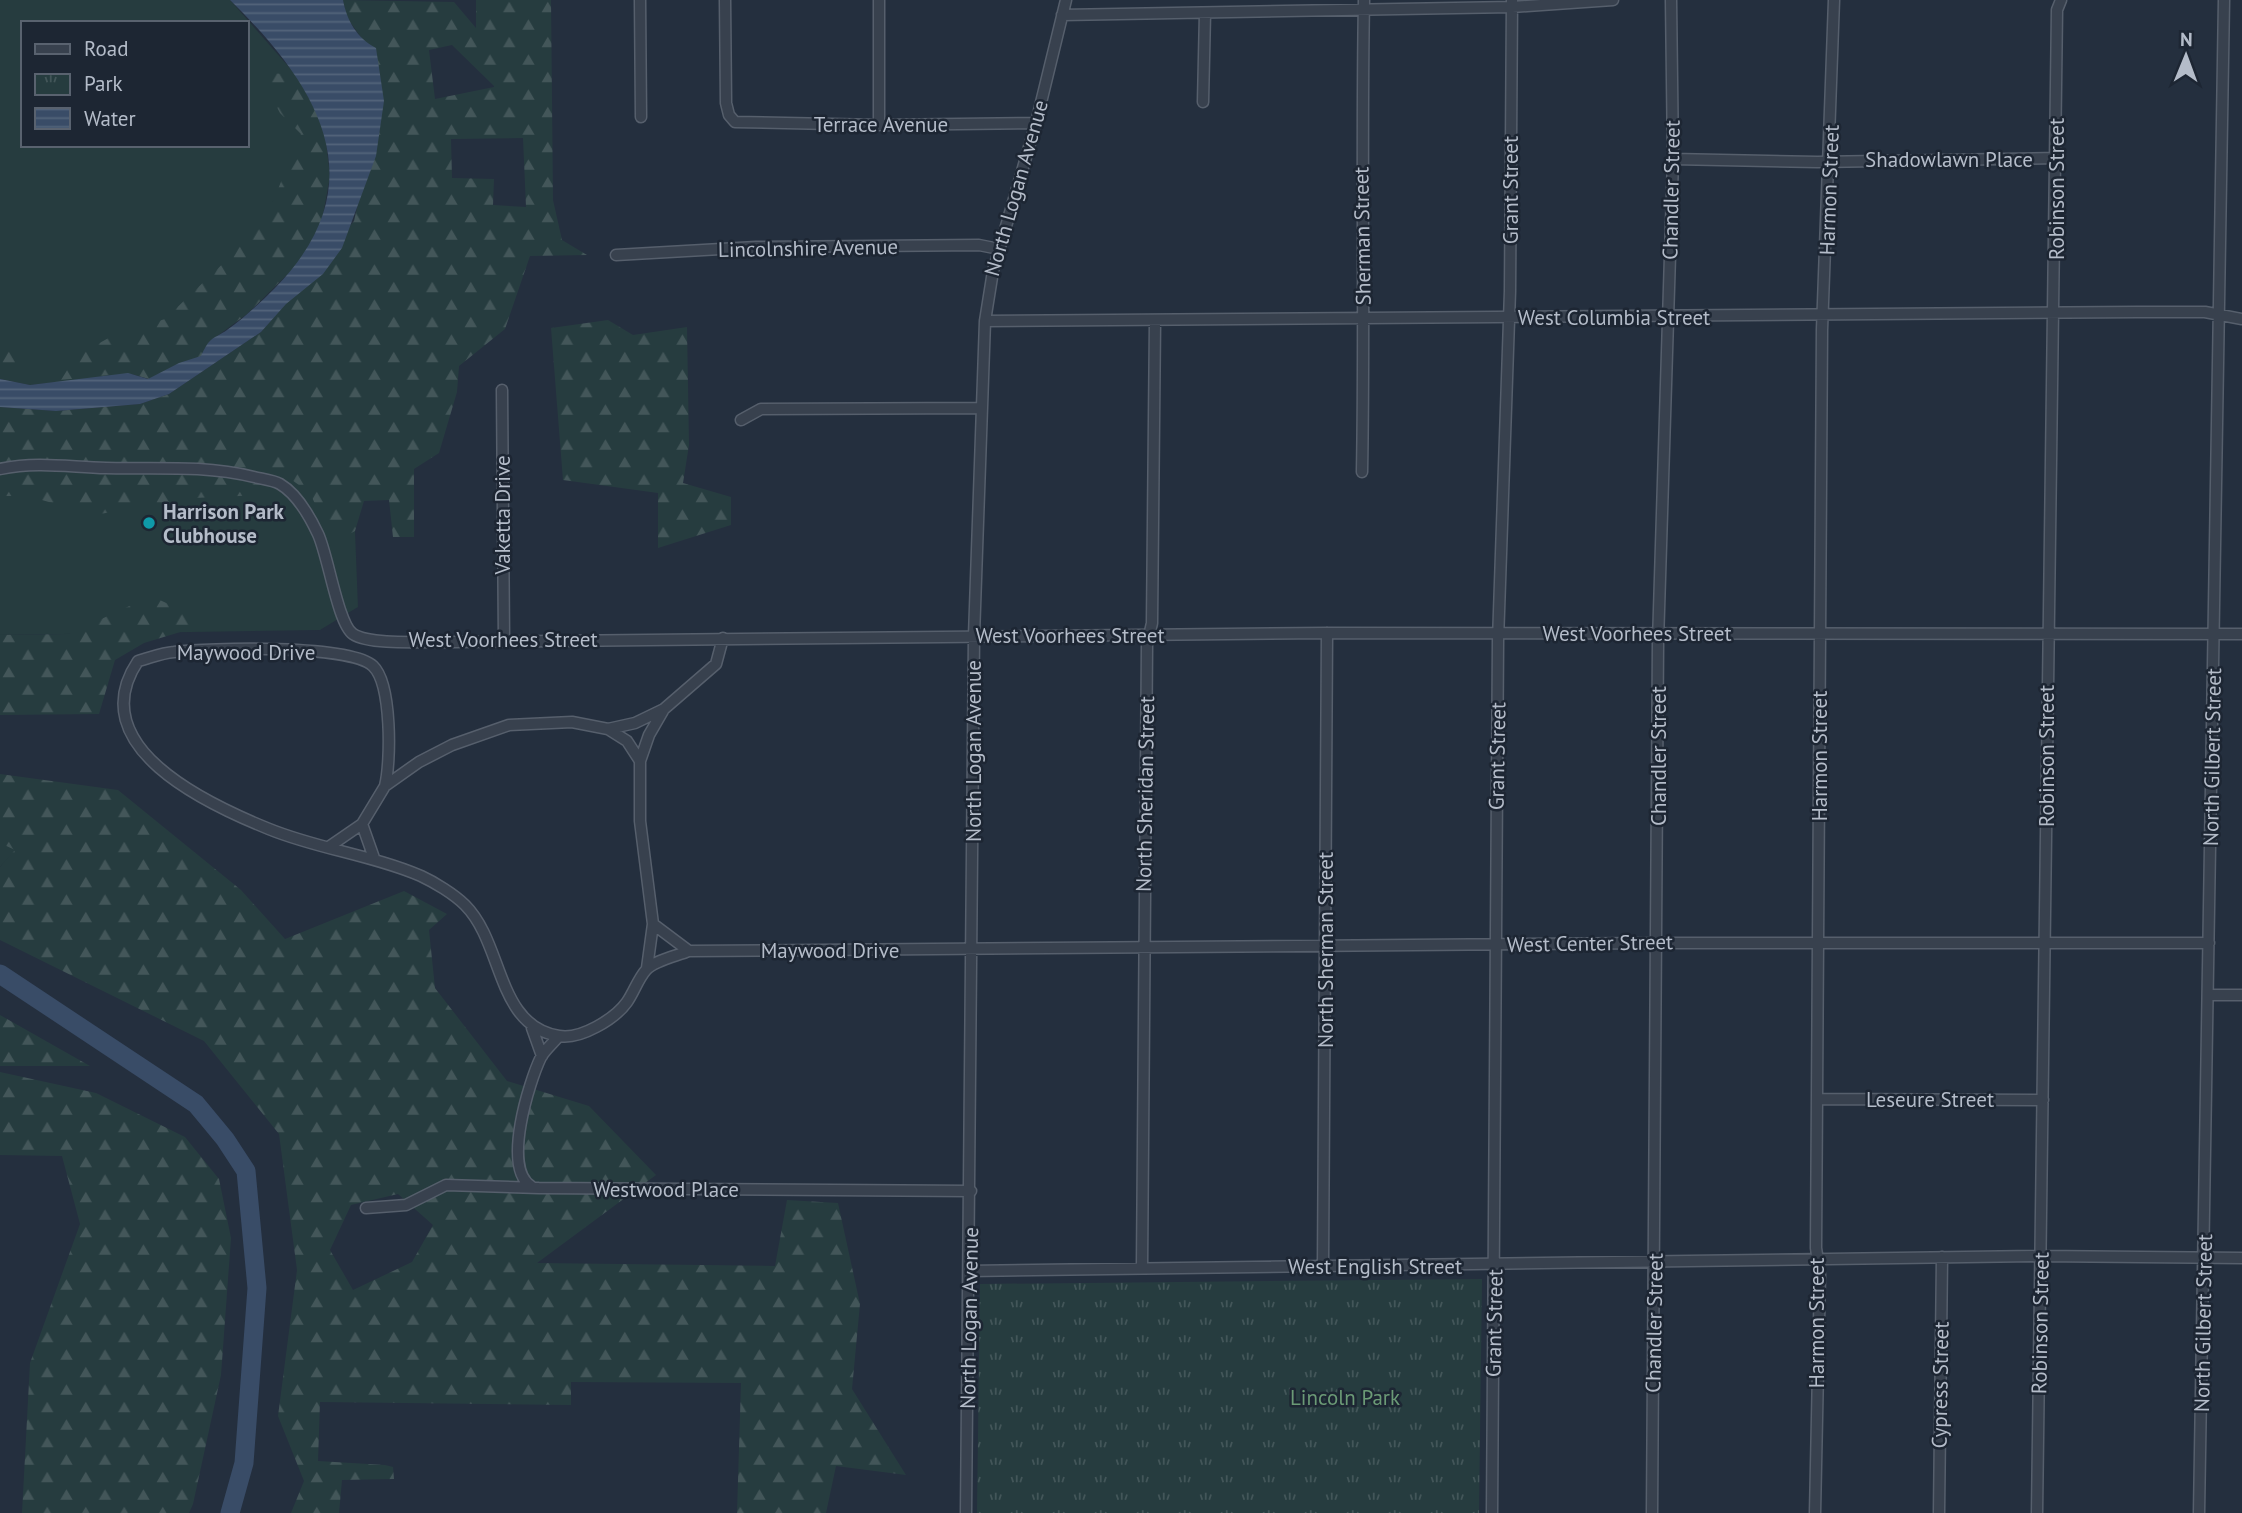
<svg xmlns="http://www.w3.org/2000/svg" width="2242" height="1513" viewBox="0 0 2242 1513" font-family="'PT Sans',sans-serif">
<style>
.grass{fill:#263c3f;fill-rule:evenodd}
.forest{fill:url(#forest-firs);fill-rule:evenodd}
.park{fill:url(#park-tufts)}
.water{fill:url(#water-rules)}
.lines{fill:none;stroke-linecap:round;stroke-linejoin:round}
.river{stroke:#394c67;stroke-width:19}
.minor-casing{stroke:#565f6c;stroke-width:13}
.minor{stroke:#38414e;stroke-width:10}
.culture-dot{fill:#0f9aa8;stroke:#1d2633;stroke-width:2.5}
.labels{text-anchor:middle;dominant-baseline:central;stroke-width:5;stroke-linejoin:round;paint-order:stroke}
.street-label{font-size:21px;fill:#b4bcc9;stroke:#1d2633}
.poi-label{font-size:21px;font-weight:bold;fill:#b4bcc9;stroke:#1d2633;text-anchor:start}
.park-label{font-size:21px;fill:#6b9a76;stroke:#1d2633}
</style>
<defs>
<pattern id="forest-firs" width="22" height="20" patternUnits="userSpaceOnUse" patternTransform="scale(1.75)"><rect width="22" height="20" fill="#263c3f"/><path d="M5 1l3.5 6h-7zM16 11l3.5 6h-7z" fill="#435659"/></pattern>
<pattern id="park-tufts" width="24" height="20" patternUnits="userSpaceOnUse" patternTransform="scale(1.75)"><rect width="24" height="20" fill="#263c3f"/><path d="M3 7l-1-3M5 7V3M7 7l1-3M15 17l-1-3M17 17v-4M19 17l1-3" fill="none" stroke="#435659"/></pattern>
<pattern id="water-rules" width="6" height="5" patternUnits="userSpaceOnUse" patternTransform="scale(1.75)"><rect width="6" height="5" fill="#394c67"/><path d="M0 2.5h6" fill="none" stroke="#53647b"/></pattern>
</defs>
<rect width="100%" height="100%" fill="#242f3e"/>
<path class="grass" d="M0,0h230l66,75 28,51 -165,245 -129,14 -30,-6zM23,23h224v122h-224z
M0,432l311,40 44,59 3,76 -38,23 -320,5z
M0,841l16,9 -16,17z"/>
<path class="forest" d="M343,0l111,2 22,26v-28h75l2,200 9,40 25,15 -57,1 -25,73 -46,37 -2,26 -18,61 -25,16v68h-21l-4,-37 -25,1 -9,30 -22,12 -23,-50 -25,-18 -24,20 -67,3 -100,17 -66,-19h-28v-89l56,4 84,-7 29,-10 92,-62 93,-111 5,-22 6,-156 -19,-27zM452,45l42,41v1l-59,12 -6,-49zM523,138l3,69 -33,-2 1,-26 -42,-1 -1,-39z
M258,72l38,3 28,51 6,50 -8,44 -19,39 -56,55 -38,28 -7,14 -53,23 -21,-6 -67,7 15,-24 38,-21 51,-16 69,-66 39,-52 28,-67 -21,-21z
M608,320l25,15 54,-8 2,118 -6,38 48,14v28l-73,23v-55l-95,-13 -12,-152z
M0,347l35,15 -35,17z
M151,596l59,27 -66,20 -29,17 -16,54 -99,1v-80l69,-1z
M0,774l118,16 123,100 44,49 119,-48 43,23 -18,16 6,58 72,93 82,25 67,69 -119,88 238,3 12,-66 51,3 22,101 -8,85 54,86 -70,-9 -10,47h-89l4,-130 -170,-1v23l-251,-3 -2,59 67,4 8,2 1,12 -52,1 -3,33h-48l13,-32 -26,-65 19,-146 -18,-136 -75,-93 -204,-101v-73l15,-17 -15,-7zM398,1194l35,31 -21,37 -59,28 -23,-40 21,-45z
M0,1015l90,51h-90z
M0,1072l96,21 89,44 34,42 12,59 -10,137 -28,129 -4,9h-167l8,-150 50,-139 -18,-68 -62,-1z"/>
<path class="park" d="M1482,1279l-3,234h-502l3,-229z"/>
<path class="water" d="M230,0h113c4,21 14,38 33,48l8,53 -8,55 -34,92 -19,26 -37,30 -25,28 -92,62 -29,10 -84,7 -56,-4v-28l30,6 98,-12 20,6 31,-16 22,-7c2,-4 5,-11 8,-14 4,-5 13,-8 18,-12 17,-12 33,-27 48,-42 103,-105 44,-201 -45,-288z"/>
<g class="lines">
<path class="river" d="M0,974l196,130 29,35 21,32 11,117 -13,175 -14,50"/>
<defs>
<path id="minor" d="M640,0l1,117
M725,0l1,103 3,12 6,7 144,3 157,-2
M1062,15l450,-8 101,-7
M1203,102l2,-89
M879,125v-125
M1673,159l144,3 240,-4
M616,255l140,-8 223,-2 20,4
M985,321l1152,-9h68l37,7
M502,390l2,250
M741,420l20,-11 221,-1
M0,469c38,-8 68,-2 106,-1 51,1 98,-3 148,9 8,2 19,3 26,7 17,10 30,33 38,50 10,21 20,90 35,100 18,12 77,7 100,8l874,-9 915,1
M1362,472c3,-157 -1,-315 2,-472
M608,729l19,12 13,20v60l13,103 36,27
M640,761l9,-26 15,-26
M385,786c6,-24 7,-102 -12,-120 -23,-22 -165,-18 -199,-14 -13,1 -24,6 -36,9 -57,85 69,143 131,168 49,20 103,26 152,47 13,6 33,18 44,29 39,39 31,121 94,131 21,4 56,-17 68,-34 7,-10 11,-23 19,-32 9,-10 31,-14 43,-19l969,-8h551
M362,824l12,34
M330,846l32,-22 23,-38 34,-24 33,-17 57,-20 63,-3 36,7 27,-6 29,-14 52,-45 7,-26
M647,968l6,-44
M2208,995h34
M532,1028l10,28
M1818,1099l225,1
M531,1186c-29,-18 -2,-104 10,-129 4,-7 12,-14 18,-21
M366,1208l40,-3 40,-20 93,3 432,3
M1323,1266l4,-633
M1142,1268l5,-623 5,-22 3,-302
M969,1271l1072,-15 201,2
M966,1513l8,-877 11,-315 8,-50 43,-148 30,-123
M1492,1513l6,-872 12,-350 2,-291
M1652,1513l6,-871 15,-483 -2,-159
M1815,1513l5,-238 -4,-27 6,-918 12,-330
M1939,1513l3,-256
M2037,1513l20,-1503 4,-10
M2199,1513l25,-1513"/>
</defs>
<use href="#minor" class="minor-casing"/>
<use href="#minor" class="minor"/>
</g>
<circle class="culture-dot" cx="149" cy="523" r="7"/>
<g class="labels">
<g class="street-label">
<text x="881" y="124">Terrace Avenue</text>
<text x="1949" y="159">Shadowlawn Place</text>
<text transform="translate(1016 188) rotate(-74)">North Logan Avenue</text>
<text transform="translate(2056 189) rotate(-90)">Robinson Street</text>
<text transform="translate(1510 190) rotate(-90)">Grant Street</text>
<text transform="translate(1671 190) rotate(-89)">Chandler Street</text>
<text transform="translate(1829 190) rotate(-88)">Harmon Street</text>
<text transform="translate(1362 236) rotate(-91)">Sherman Street</text>
<text transform="translate(808 248) rotate(-1)">Lincolnshire Avenue</text>
<text x="1614" y="317">West Columbia Street</text>
<text transform="translate(502 515) rotate(-90)">Vaketta Drive</text>
<text x="1637" y="633">West Voorhees Street</text>
<text x="1070" y="635">West Voorhees Street</text>
<text x="503" y="639">West Voorhees Street</text>
<text x="246" y="652">Maywood Drive</text>
<text transform="translate(973 751) rotate(-90)">North Logan Avenue</text>
<text transform="translate(1497 756) rotate(-89)">Grant Street</text>
<text transform="translate(1658 756) rotate(-90)">Chandler Street</text>
<text transform="translate(1819 756) rotate(-90)">Harmon Street</text>
<text transform="translate(2046 756) rotate(-90)">Robinson Street</text>
<text transform="translate(2212 757) rotate(-89)">North Gilbert Street</text>
<text transform="translate(1145 794) rotate(-89)">North Sheridan Street</text>
<text transform="translate(1590 943) rotate(-1)">West Center Street</text>
<text x="830" y="950">Maywood Drive</text>
<text transform="translate(1325 950) rotate(-90)">North Sherman Street</text>
<text x="1930" y="1099">Leseure Street</text>
<text x="666" y="1189">Westwood Place</text>
<text x="1375" y="1266">West English Street</text>
<text transform="translate(969 1318) rotate(-89)">North Logan Avenue</text>
<text transform="translate(1494 1323) rotate(-89)">Grant Street</text>
<text transform="translate(1654 1323) rotate(-89)">Chandler Street</text>
<text transform="translate(1816 1323) rotate(-90)">Harmon Street</text>
<text transform="translate(2040 1323) rotate(-89)">Robinson Street</text>
<text transform="translate(2203 1323) rotate(-89)">North Gilbert Street</text>
<text transform="translate(1940 1385) rotate(-89)">Cypress Street</text>
</g>
<g class="poi-label">
<text x="163" y="511">Harrison Park<tspan x="163" dy="24">Clubhouse</tspan></text>
</g>
<g class="park-label">
<text x="1345" y="1397">Lincoln Park</text>
</g>
</g>
<rect x="21" y="21" width="228" height="126" fill="#1d2633" stroke="#59626f" stroke-width="2"/>
<rect x="35" y="44" width="35" height="10" fill="#38414e" stroke="#59626f" stroke-width="2"/>
<text x="84" y="56" font-size="21" fill="#b4bcc9">Road</text>
<rect x="35" y="74" width="35" height="21" fill="url(#park-tufts)" stroke="#59626f" stroke-width="2"/>
<text x="84" y="91" font-size="21" fill="#b4bcc9">Park</text>
<rect x="35" y="108" width="35" height="21" fill="url(#water-rules)" stroke="#59626f" stroke-width="2"/>
<text x="84" y="126" font-size="21" fill="#b4bcc9">Water</text>
<g transform="translate(2186 56) rotate(1)" stroke="#1d2633" stroke-width="5" paint-order="stroke">
<path d="M0-5L12 26L0 18L-12 26Z" fill="#b4bcc9"/>
<text y="-10" font-size="19" font-weight="bold" text-anchor="middle" fill="#b4bcc9">N</text>
</g>
</svg>
